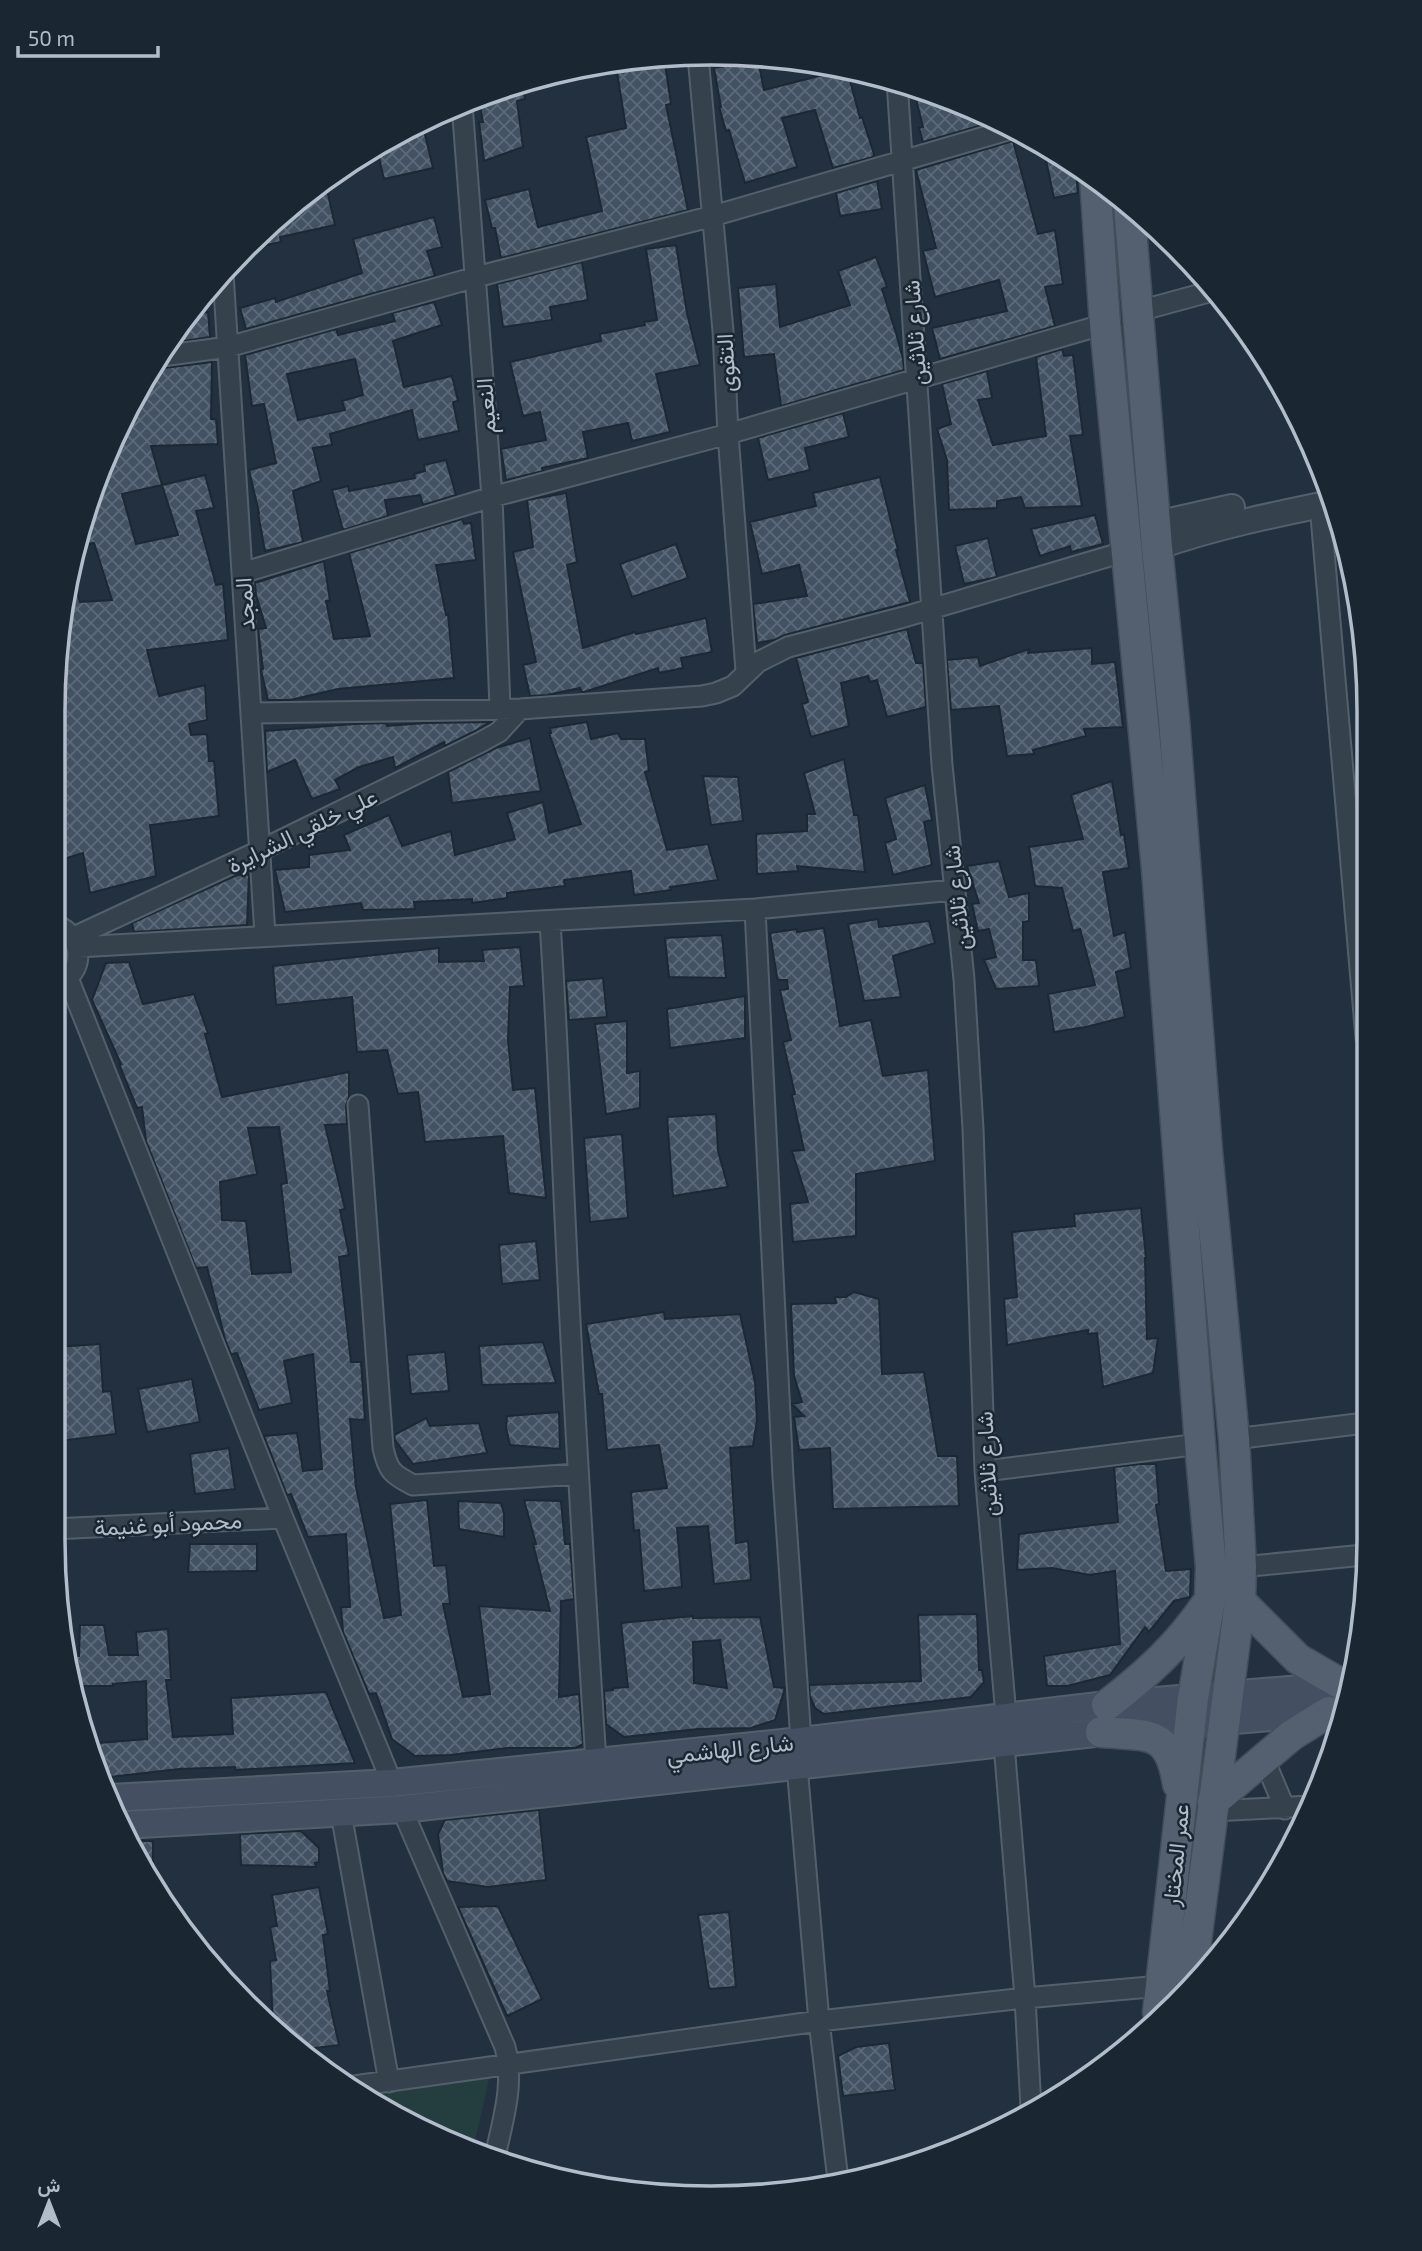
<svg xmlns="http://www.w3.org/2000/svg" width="1422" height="2251" viewBox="0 0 1422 2251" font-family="'Exo 2',Vazirmatn,sans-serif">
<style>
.pitch{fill:#243e40}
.building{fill:url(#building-cross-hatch);stroke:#1d2835;stroke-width:2;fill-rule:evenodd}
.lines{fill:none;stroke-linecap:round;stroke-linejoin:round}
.minor-casing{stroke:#545f6c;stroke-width:23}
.tertiary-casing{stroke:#545f6c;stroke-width:28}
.secondary-casing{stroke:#545f6c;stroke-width:30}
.primary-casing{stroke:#424d5a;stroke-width:33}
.minor{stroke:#36414e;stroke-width:19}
.tertiary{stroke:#36414e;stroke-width:24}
.secondary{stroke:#445062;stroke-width:26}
.primary{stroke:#54606f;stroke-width:30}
.labels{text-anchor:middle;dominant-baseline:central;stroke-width:5;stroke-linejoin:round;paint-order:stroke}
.street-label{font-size:23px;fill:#b2bcca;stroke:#1b2633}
.rim{fill:none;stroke:#b2bcca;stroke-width:3.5}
</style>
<defs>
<pattern id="building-cross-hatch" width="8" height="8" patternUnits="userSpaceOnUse" patternTransform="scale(1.75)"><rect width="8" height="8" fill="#435263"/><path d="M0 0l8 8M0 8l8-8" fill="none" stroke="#5c6978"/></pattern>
</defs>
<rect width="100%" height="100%" fill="#22303f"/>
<path class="pitch" d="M492,2066l-19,84 -123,-66z"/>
<path class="building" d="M664,57l7,47 -5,1 22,105 -187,48 -6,-30h-3l-7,-28 44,-11 9,38 64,-16 -16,-74 40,-9 -11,-68 10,-2z
M758,60l6,30 59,-15 -2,-10 26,4 13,49 2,-1 12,37 -1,3 -40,11 -18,-58 -33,8 15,49 -52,16 -16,-53 -3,1 -7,-24h2l-7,-39z
M522,82l3,17 -8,2 6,46 -39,14 -5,-39h4l-5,-25 22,-10z
M913,87l67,25 20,8 -77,22 -4,-14 4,-1z
M422,122l11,46 -49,11 -8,-34z
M1013,141l25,93 17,-4 8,54 -18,3 10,39 -115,33 -8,-31 75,-17 -8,-31 -64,17 -12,-46 13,-3 -20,-78z
M1043,146l32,20 3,27 -24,5z
M325,181l10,44 -55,12 1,5 -35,7 31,-33z
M877,181l5,28 -42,7 -4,-23z
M434,217l8,30 -15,4 8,25 -189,53 -6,-21 35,-10 1,4 86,-29 -9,-34z
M676,245l11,68 13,52 -44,9 14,58 -38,9 -4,-18 -45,9 5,26 -46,10 1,3 -37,9 -5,-31 45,-9 -6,-28 -17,4 -13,-54 91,-21 -1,-7 45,-9 -1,-3 13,-2 -11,-71z
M876,257l11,30 -5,2 14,44 7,26 1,11 -123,36 -7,-52 -30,3 -6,-69 38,-4 4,43 70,-22 -12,-34z
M582,262l6,38 -38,7 2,13 -49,7 -6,-43z
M200,298l-2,16 10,-2 2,25 -40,6 19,-33z
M434,302l8,23 -49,16 11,46 48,-11 6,25 -5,1 6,29 -41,9 -6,-30 -82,24 2,11 -19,3 8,33 -28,10 10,51 -38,9 -7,-38h1l-10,-43 27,-7 -12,-59 -12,2 -7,-51 91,-26 2,6 57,-14 -3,-8zM355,359l8,36 -21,6 3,9 -47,10 -11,-46z
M1062,349l2,7 9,-1 10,80 -13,1 12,70 -57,2 -4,-11 -24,4v7l-48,2 -2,-50 -10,-31 14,-5 -9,-40 45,-13 5,27 -14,2 15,45 53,-9 -10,-79z
M212,362l-1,57h5l2,25 -67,2 11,39 43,-10 9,33 -18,3 20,74 7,-1 5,56 -81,10 12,46 46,-11 2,35 -18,4 2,11 16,-1 2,27h5l5,55 -69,9 6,51 -66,17 -7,-40 -26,8 1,-236 14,-51 8,28 32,-2 -18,-57 -15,3 24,-87 53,-93 8,2zM162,485l16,50 -42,9 -14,-50z
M843,413l6,24 -44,11 5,22 -42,10 -10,-42z
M446,460l10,35 -33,10 -3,-10 -35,5 3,16 -45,14 -11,-40 16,-4 1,5 66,-13 -1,-4 11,-3 -1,-6z
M880,477l18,73h-2l14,52 -125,33 -11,5 -17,3 -4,-39 54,-8 -8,-31 -37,9 -12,-52 66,-16 -3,-13z
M566,493l11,69 -10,3 16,83 52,-16 1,2 70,-16 6,34 -31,6 2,10 -24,5 -1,-5 -74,24h-2l-2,-4 -33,7 -17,1 -7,-31 13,-3 -23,-110 20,-5 -6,-47z
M1095,515l8,29 -32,8 -1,-6 -30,10 -9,-27z
M462,519l2,5 7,-1 5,37 -40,5 10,50 2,-1 6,64 -116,11 -48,11h-22l-7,-30 2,-1 -5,-40 8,-1 -10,-33 -1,-12 69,-22 6,40h-4l8,38 36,-3 -21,-83z
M988,538l9,39 -33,7 -9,-38z
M676,544l12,34 -56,19 -12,-33z
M907,629l9,34h7l3,44 -39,10 -10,-37 -7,2 -2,-6 -27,7 8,43 -38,11 -9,-33 6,-2 -12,-44z
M1092,648v16l23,-2 8,65 -39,2 2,7 -53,14 1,4 -27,2 -8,-50 -48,4 -4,-50 31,-3 2,9 49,-17 -1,4z
M490,722l-15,9 -30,15 -1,-4 -49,26 -2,-11 -34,10 -24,13 5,9 -28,10 -17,-39 -28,12 -2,-41 90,-7 31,-1 1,3 39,-3z
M587,722l4,17 27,-6 3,6h24l4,32 -4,1 22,78 41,-6 10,36 -48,7 1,3 -37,5 -3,-24 -67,9 1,6 -58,7v5l-35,5v-4l-58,3 1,7 -52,1 -2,-7 -76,9 -10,-42 34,-3v-12l41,-5 -6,-15 45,-20 13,31 49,-15 4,24 60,-16 -8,-26 36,-11 6,31 32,-9 -32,-91h2l-1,-5z
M530,738l11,53 -89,12 -4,-31 48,-24z
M844,759l10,56h4l7,57 -68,-6 1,5 -41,3 -1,-40 51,-3v-17h8l-11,-41z
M703,776l35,1 5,44 -32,4z
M1112,781l9,54 3,-1 5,34 -26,4 11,64 11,-4 6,36 -15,4 9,45 -39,10 -32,5 -6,-38 47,-9 -15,-56 -7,2 -11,-43 -27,-2 -6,-39 54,-8 -12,-44z
M925,785l7,35 -8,2 8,43 -39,10 -8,-32 11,-4 -11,-41z
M999,861l10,36 20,-4v28l-6,1v38h13l3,26 -43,3 -12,-29 12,-3 -7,-28 -11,2 -6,-27 7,-1 -12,-37z
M249,874l-2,51 -113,7 -2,-9 105,-48z
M878,919l1,8 50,-6 6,22 -42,13 8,41 -37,4 -16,-77z
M824,928l16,98 31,-6 12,56 45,-6 7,91 -79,13v62l-63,6 -3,-38 18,-2 -16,-51 12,-1 -12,-55 3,-1 -12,-52 8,-2 -11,-50 8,-1 -1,-9h-9l-1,-3 -7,-44 27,-4v3z
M722,935l4,43 -57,-1 -4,-39z
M520,947l4,39 -14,1 -2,53 5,50 22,-2 11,110 -37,-5 -6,-57 -78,6 -7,-50 -20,2 -11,-44 -30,2 -5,-55 -76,8 -3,-39 166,-18v14l45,-1 -2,-11z
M129,962l14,42 51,-10 14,39 -3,1 17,63 127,-25v25l-3,9 1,18 -22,1 20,84 -5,1 9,45 -10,2 12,105h10l4,58 -15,-1 6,68 28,131 17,-3 -11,-111 37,-4 7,66 12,-1 4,39h-7l20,93 27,-3 -11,-88 71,5 -17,-67h3l-12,-44 37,1 4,43h5l4,55 -13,2 -2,96 20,-3 4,50 -8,4h-68l-57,7 -35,1 -23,-17 -16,-46 -7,1 -26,-62 -2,-25h9l-4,-73 -38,3 -17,-43 -4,1 -23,-59 33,-3 6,38 19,-2 -9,-115 -29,7 8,42 -33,7 -22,-57 -6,1 -6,-15 -18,-72 -11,1 -50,-127 -4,-34 -5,1 -18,-44h2l-29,-64 14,-37zM279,1127l8,56 -6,1 10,88 -39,2 -6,-53 -24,-1 -2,-38 37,-8 -9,-46z
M603,978l4,39 -38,3 -3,-39z
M745,996v42l-75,10 -3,-39z
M627,1021v52l13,-2v37l-34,6 -11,-90z
M716,1114l2,37 10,36 -55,9 -6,-79z
M622,1134l6,84 -38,4 -6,-84z
M1141,1208l5,50h-1l2,81 11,-1 -5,35 -50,14 -6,-54 -9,1v-4l-81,15 -3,-46 13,-2 -5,-65 63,-6 -1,-12z
M536,1241l4,39 -38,4 -3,-39z
M854,1292l25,7 3,75 42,-2 14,84h19l2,50 -126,3 -3,-61 -31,2 -5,-33 10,-1 -12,-12 10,-2 -8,-26 -3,-72 45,-1 -1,-6h11z
M664,1312l1,7 75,-5 15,68 2,38 -4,26 -23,2 6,95 12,-2 3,39 -37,4 -6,-58 -31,2 5,59 -38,4 -5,-61 -5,1 -3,-39 36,-4 -8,-43 -52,5 -5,-56h-3l-13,-70z
M543,1342l13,41 -74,2 -3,-39z
M100,1344l3,48 8,-1 5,43 -57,7 -5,-43 6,-1 -4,-50z
M445,1352l4,39 -38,3 -4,-39z
M192,1379l8,43 -53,10 -9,-43z
M559,1412l1,37 -50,-4 -4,-17 1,-12z
M426,1418l4,8 49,-3 8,30 -74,11 -18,-24 -1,-5z
M229,1448l6,41 -40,5 -5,-40z
M1141,1464h15l3,40 -3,1 10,66 25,-2 -1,28 -16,4 -25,31 -4,-5 -35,48 -43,11h-20l-3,-30 76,-12 -5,-73 -25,4 -38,-7 -35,2 2,-36 99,-12 -4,-55z
M458,1501l43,2 3,11v23l-45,-8z
M190,1544h67v27l-69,1z
M977,1614l2,56h3l2,12 -13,15 -147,17 -9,-6 -5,-12 -1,-11 112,-4 -3,-66z
M693,1616v2l67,-1 14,70 11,1 -10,32 -24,8 -53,1 -74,8 -18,-13 -2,-33 9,-1v-2l15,-1 -7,-64zM720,1640l7,48 -33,-5 -1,-41z
M80,1625h24l5,30h29l-2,-23 32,-3 3,51h-5l7,57 60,-3 -2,-36 95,-6 29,71 -120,7v-3l-56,2 -69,8v-4l-12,1 -11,-23 -1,-7 61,-5 -1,-58 -33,3v2h-36l-5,-30h7z
M539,1810l7,70 -58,7 -41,-6 -4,-8 -5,-39 7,-14z
M301,1831l18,17v14l-4,1 1,4 -75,-2 -1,-31z
M131,1841h22v44z
M319,1887l9,47 -5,1 7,56h-3l12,54 -40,5 -26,-27 -3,-62 6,-1 -6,-33 7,-1 -5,-31z
M498,1906l44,93 -35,17 -49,-109z
M729,1912l7,75 -27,2 -11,-74z
M889,2043l6,47 -52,6 -5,-40 18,-9z"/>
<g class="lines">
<defs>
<path id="minor" d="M698,56l25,275 5,103 18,237
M897,81l45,684 22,214 9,150 12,342 21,245
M462,104l30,393 8,211
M223,273l42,662
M1139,311l77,-21
M162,356l66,-9 248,-70 237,-61 302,-88
M1320,505l46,533
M242,573l250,-76 236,-63 377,-110
M251,713l269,-4 182,-13 14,-3 17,-7 25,-24 30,-15 116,-30 223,-66
M755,909l28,568 18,264
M550,922c7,106 11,211 16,317 8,175 19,349 30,523
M56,925c28,11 30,48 1,59
M74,937l185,-86 222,-109 18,-10 21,-23
M78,947l677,-38 199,-19
M68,978l215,540 109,265
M358,1105l25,343c5,23 9,26 30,37l165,-11
M1234,1439l131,-16
M985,1471l215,-27
M53,1529l230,-11
M1241,1567l123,-12
M1004,1744l21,254 6,110
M1264,1759l21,50
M797,1766l22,255 19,159
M402,1809l103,238c10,38 -3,76 -11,114
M1213,1811l98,-5
M341,1813l48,269
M354,2086l465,-65 206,-23 136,-12"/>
<path id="tertiary" d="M1156,524l76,-17
M1157,547c57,-20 115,-32 174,-44"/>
<path id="secondary" d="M110,1798l282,-15 409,-42 306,-36 241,-20
M123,1825l279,-16 739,-81 190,-16"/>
<path id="primary" d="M1095,178l10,146 52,545 43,575 11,123 -1,32 -17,99 -35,314
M1129,205l28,342 17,172 33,432 27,288 7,128 -1,34 -49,379
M1240,1601l58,58 45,26
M1107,1705c40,-31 70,-58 99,-100
M1101,1732c48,4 68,-3 77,52
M1213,1802l79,-67 37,-23"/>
</defs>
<use href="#minor" class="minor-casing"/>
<use href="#tertiary" class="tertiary-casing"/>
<use href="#secondary" class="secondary-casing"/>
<use href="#primary" class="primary-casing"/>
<use href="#minor" class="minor"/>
<use href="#tertiary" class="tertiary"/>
<use href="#secondary" class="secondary"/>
<use href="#primary" class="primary"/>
</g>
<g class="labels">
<g class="street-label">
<text transform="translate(914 333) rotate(-94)">شارع ثلاثين</text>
<text transform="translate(725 363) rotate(-93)">التقوى</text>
<text transform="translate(485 406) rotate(-94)">النعيم</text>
<text transform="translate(244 604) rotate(-94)">المجد</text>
<text transform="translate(302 830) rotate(-26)">علي خلقي الشرايرة</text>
<text transform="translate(956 898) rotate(-96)">شارع ثلاثين</text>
<text transform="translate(986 1464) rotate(-93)">شارع ثلاثين</text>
<text transform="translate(168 1523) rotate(-3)">محمود أبو غنيمة</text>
<text transform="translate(730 1748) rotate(-6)">شارع الهاشمي</text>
<text transform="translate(1175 1855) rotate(-84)">عمر المختار</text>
</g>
</g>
<path d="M0 0H1422V2251H0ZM711 65H711A646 646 0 0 1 1357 711V1540A646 646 0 0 1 711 2186H711A646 646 0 0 1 65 1540V711A646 646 0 0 1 711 65Z" fill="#1b2633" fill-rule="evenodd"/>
<path class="rim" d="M711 65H711A646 646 0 0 1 1357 711V1540A646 646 0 0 1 711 2186H711A646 646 0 0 1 65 1540V711A646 646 0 0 1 711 65Z"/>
<g transform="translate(49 2202)" stroke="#1b2633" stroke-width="5" paint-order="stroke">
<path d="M0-5L12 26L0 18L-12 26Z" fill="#b2bcca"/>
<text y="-10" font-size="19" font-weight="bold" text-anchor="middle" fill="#b2bcca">ش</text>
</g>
<path d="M18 46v10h140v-10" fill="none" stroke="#b2bcca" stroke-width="3.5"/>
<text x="28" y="46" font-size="21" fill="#b2bcca" stroke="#1b2633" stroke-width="5" paint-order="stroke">50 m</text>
</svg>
